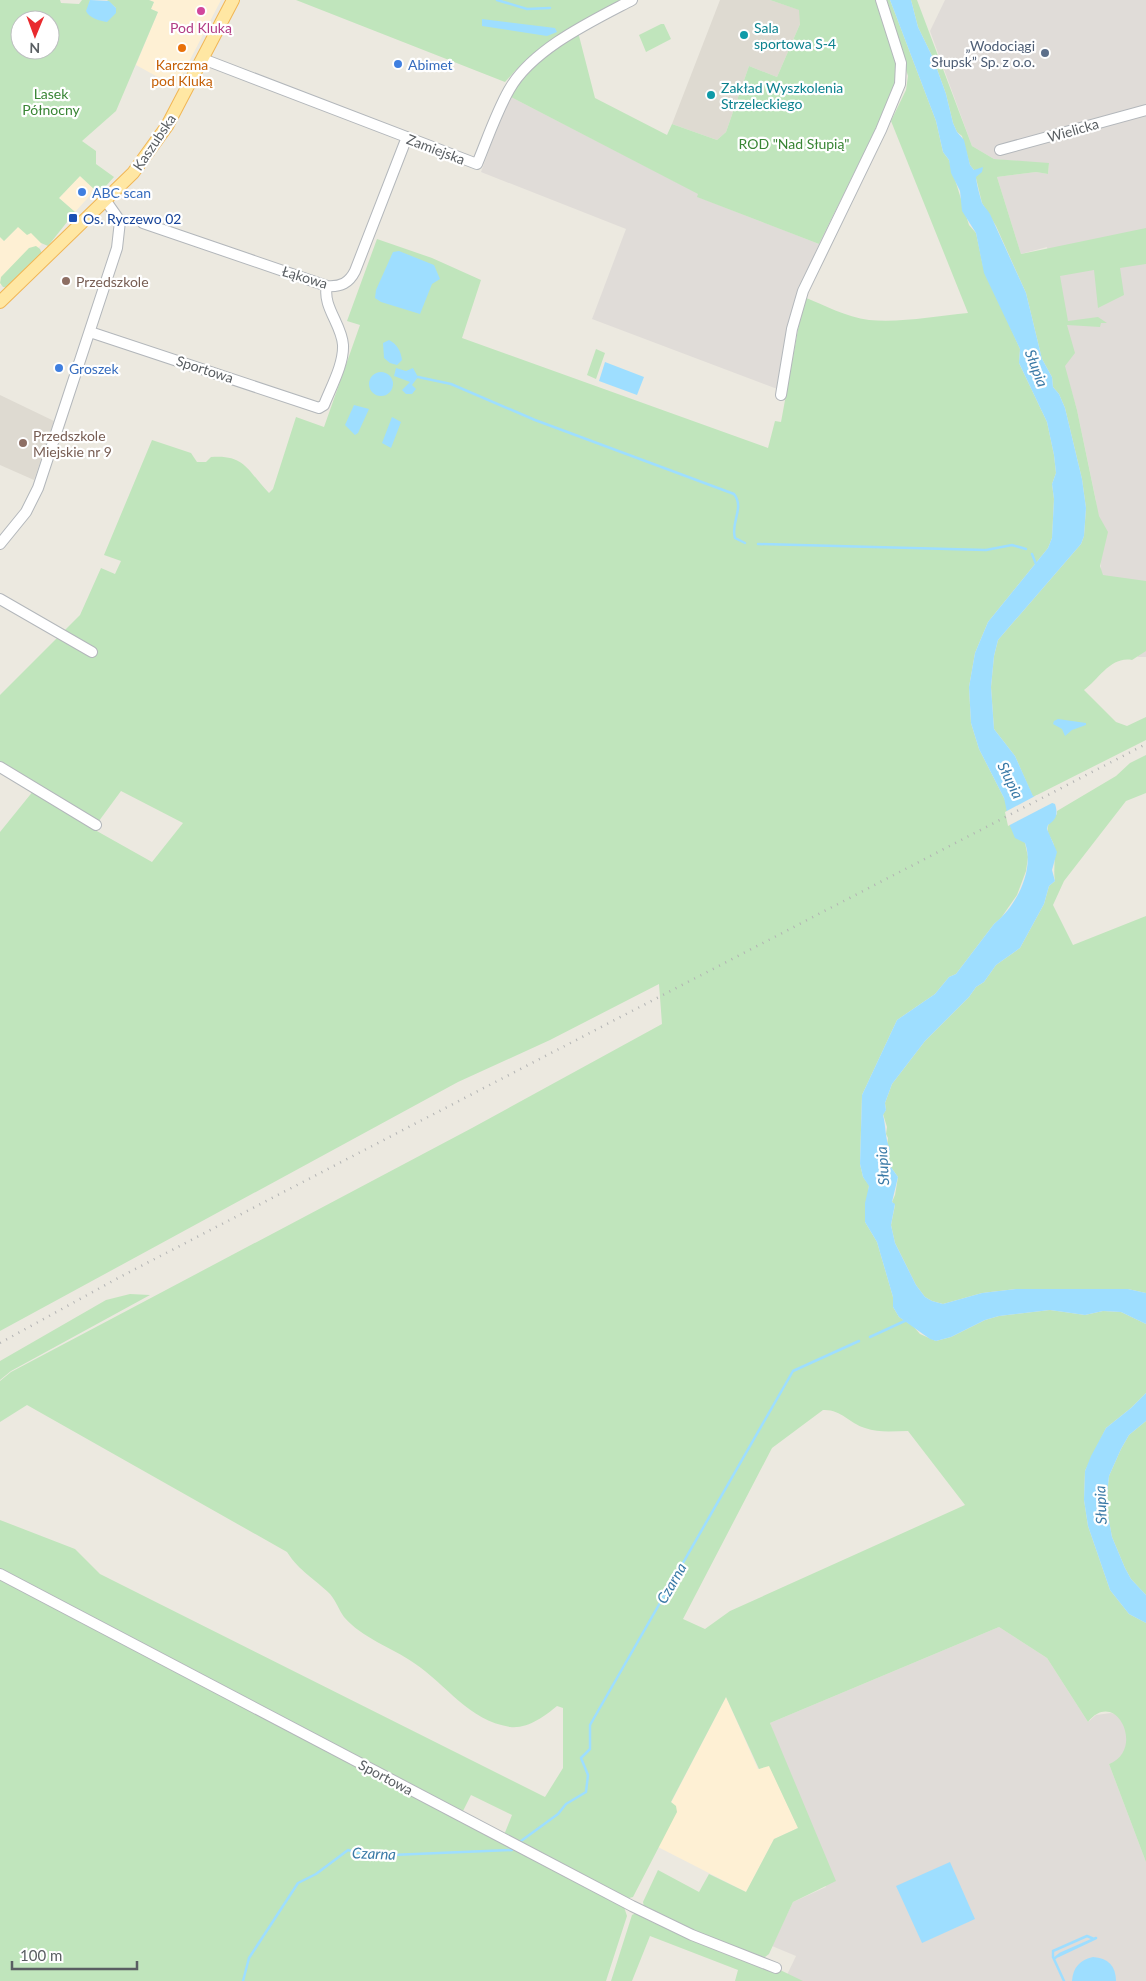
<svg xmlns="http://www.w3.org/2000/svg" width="1146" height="1981" viewBox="0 0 1146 1981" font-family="Lato,sans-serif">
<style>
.commercial{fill:#fef0d4}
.industrial{fill:#e0dcd8}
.education{fill:#dedad1}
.green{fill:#c0e5bc;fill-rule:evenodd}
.water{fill:#9edeff}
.pier{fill:#ece9e0}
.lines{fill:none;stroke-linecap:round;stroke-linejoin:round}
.stream{stroke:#9edeff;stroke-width:2.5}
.minor-casing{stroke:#b3b7bb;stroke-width:12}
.major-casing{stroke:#f1b655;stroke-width:14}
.minor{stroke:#fff;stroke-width:10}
.major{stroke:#ffe7a3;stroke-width:12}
.rail{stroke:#b2b3b3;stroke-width:2.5;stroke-dasharray:1 6;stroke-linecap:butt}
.hotel-dot{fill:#d1479c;stroke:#fff;stroke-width:2}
.culture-dot{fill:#0f9aa8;stroke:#fff;stroke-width:2}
.food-dot{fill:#e8710a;stroke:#fff;stroke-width:2}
.service-dot{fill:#5c6f8a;stroke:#fff;stroke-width:2}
.shop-dot{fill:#3f7fe0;stroke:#fff;stroke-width:2}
.transit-dot{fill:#1a4fb4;stroke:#fff;stroke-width:2}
.education-dot{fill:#8d6e63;stroke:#fff;stroke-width:2}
.labels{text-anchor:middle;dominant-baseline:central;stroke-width:4.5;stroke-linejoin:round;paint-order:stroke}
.hotel-label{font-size:14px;fill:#b23c85;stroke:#fff}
.culture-label{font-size:14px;fill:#0d838f;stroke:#fff;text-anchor:start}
.service-label{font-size:14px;fill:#4e5e75;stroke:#fff;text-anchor:end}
.food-label{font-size:14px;fill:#c56008;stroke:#fff}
.shop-label{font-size:14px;fill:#366cbe;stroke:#fff;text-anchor:start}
.park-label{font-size:14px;fill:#398535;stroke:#fff}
.street-label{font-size:14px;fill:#595e62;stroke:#fff}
.transit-label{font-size:14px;fill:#164399;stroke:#fff;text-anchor:start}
.education-label{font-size:14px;fill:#785e54;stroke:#fff;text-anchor:start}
.water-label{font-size:15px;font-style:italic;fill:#3a7aa7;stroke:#fff}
</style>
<rect width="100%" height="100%" fill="#ece9e0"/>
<path class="commercial" d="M149,0h72l-45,87 -40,-22 22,-53 -7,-3 3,-7z
M80,176l15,14 -20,22 -16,-14z
M18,227l13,5 11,12 -42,42v-49l4,4z
M726,1697l32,72 11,-4 29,63 -24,11 -28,53 -88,-45 13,-44z"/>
<path class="industrial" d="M945,0h201v657h-8l-4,-6 -27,3 -11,-153 -19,-91 -12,-41 -18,-122 -26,7 -24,-77 39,-5 12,2 1,-10 -55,-5 -22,-13 -42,-115z
M509,96l190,98 -1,3 121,47 -22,51 -17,95 -188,-71 34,-90 -145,-57z
M999,1627l48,31 41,64 8,-7 15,-2 13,4 7,11 2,7 -3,14 -9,10 -12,5 37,98v119h-351l-9,-4 10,-21 -24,-10 21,-44 33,-15 -56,-164z"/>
<path class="education" d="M720,0h50l30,10v14l-23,53 -28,-11 -23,66 -9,8 -45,-16z
M0,395l54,26 -20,59 -34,-15z"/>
<path class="green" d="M0,0h60l1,3 18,1 3,-4h8l-1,6 27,2 -9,-8h42l5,2 -3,7 7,3 -42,99 -34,30 14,10v13l18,13 -8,9 -11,4 -15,-14 -21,22 16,14 -27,34 -7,-3 -10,-10 -4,2 -9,-8 -14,14 -4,-4zM20,20h30v30h-30z
M296,0h328c-47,23 -84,42 -119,82z
M770,0h107l20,66v14l-5,16 -73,148 -122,-47 1,-3 -189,-98c21,-25 41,-48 69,-64l17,66 72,37 5,-11 45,16 9,-8 23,-66 28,11 23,-53 -1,-14z
M884,0h6l46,121 7,31 6,8 20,65 7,8 7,33 37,83 -1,14 28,59 7,33 2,18 -4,11 2,15 -2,39 -4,10 -60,74 -13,31 -6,34 2,36 8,26 25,49 21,45 3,14 -2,14 -9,24 -16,23 -7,6 -38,50 -7,3 -14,17 -38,26 -35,75 -2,69 3,13 6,8 -4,37 12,20 16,55v10l6,10 14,9 7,8 16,7 15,-4 34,-17 14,-4 51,-6 35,5 18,-4 18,1 25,12v69l-15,15 -25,20 -21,43 -1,29 4,26 22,64 19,24 17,9v239l-37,-98c37,-14 7,-77 -21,-42l-41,-64 -48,-31 -229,96 66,158 -43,21 -24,52 -4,3 -7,-1 -76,-30 -38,-19 -1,-5 15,-32 41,22 10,-18 37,18 28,-53 24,-11 -29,-62 -10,3 -33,-72 -55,105 5,4 1,6 -44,85 -8,2 -121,-64 8,-20 -41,-20 -9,18 -462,-240v-53l75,29 25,25 445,223 18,-29v-60l-6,-2c-12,10 -29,23 -47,21 -42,-7 -63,-42 -96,-64 -23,-16 -52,-25 -70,-46 -5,-7 -8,-16 -14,-23 -16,-16 -30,-22 -43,-42l-260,-147 -27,17v-41l11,-9 461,-244 190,-104 -3,-40 -109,56 -92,42 -458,249v-499l34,-42 45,31 73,41 31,-39 -62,-32 -25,34 -96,-61v-69l80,-80 21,-47 14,6 6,-13 -17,-6 48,-115 39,13 6,9h9l5,-5c35,-3 37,15 58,36l4,-4 23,-72 28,10 36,-102 -13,-4 30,-82 55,19 49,22 -19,58 306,110 7,-27 6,1 23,-125c20,8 42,20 65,23 32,3 67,-4 99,-7l-77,-192 15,-31 2,-14zM823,1410c18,-1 26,13 42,18 14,5 28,3 43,3l57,74 -235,106 -25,18 -22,-10 89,-171z
M911,0h6l55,146 22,13 55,4 -1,11 -12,-2 -39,5 24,77 125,-26v36l-26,4 4,27 -26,13 -4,-38 -34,6 8,45 30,-4 9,6h-6l-1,4 -33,-2 8,28 -10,13 12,44 22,106 9,16 -8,34 3,9 43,6v70l-14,9c-21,-4 -33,19 -48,30l32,32 11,4 19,-9v23l-113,57 -18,-41 -21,-27 -3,-42 3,-31 4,-16 83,-96 3,-8 2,-28 -4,-29 -17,-71 -6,-14 -6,-7 -1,-10 -10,-18 -16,-66 -30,-67 -14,-23 -8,-33 -4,-5 -8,-29 -5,-4 -4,-9 -7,-29 -13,-36 -15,-31z
M661,24h3l7,15 -25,13 -7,-17z
M36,246l4,3 2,5 -34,34 -5,-1 -3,-4 1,-6 28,-29z
M596,349l9,4 -9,26 -9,-4z
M1146,755v38l-20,8 -62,80 -11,24 20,40 73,-29v377l-18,-4h-112l-34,4 -39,11 -11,-3 -7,-4 -9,-12 -21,-42 -4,-18 4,-20 -3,-3 3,-7 3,-18 -10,-14c2,-9 -2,-16 0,-25l-2,-4 1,-7 -4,-13 3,-4 -1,-7 7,-19 33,-43 44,-44 7,-10 8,-5 12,-17 24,-17 24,-44 5,-18 6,-5c-2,-12 1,-22 -1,-35 -1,-7 -8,-12 -6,-19 0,-5 6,-9 9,-13v-3l59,-35 14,-13z
M130,1294l20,1 -139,76 -11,9v-19l106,-61z
M1146,1421v174l-15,-16 -6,-11 -13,-31 -6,-33 3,-28 12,-27 8,-14z
M0,1579l624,328 3,9 -21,65h-606z
M636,1913l18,10 120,49 2,-4 27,13h-68l3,-11 -88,-34 -18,45h-21l21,-66z"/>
<path class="water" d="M90,0l19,1 7,7v5l-9,9c-7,-1 -18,-4 -21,-11z
M890,0h21l7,27 15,31 13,36 7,29 4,9 7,8 6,25 4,5 9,-3 -1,5 -6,5c1,9 4,19 6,26 2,4 6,7 8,11l36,79 16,66 10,18 1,10 6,7 6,14 17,71 4,29 -2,28 -3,8 -83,96 -4,16 -3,31 3,42 21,27 18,40 22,8c3,10 2,15 -7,21l-1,4 10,23 -5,18 3,11 -6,5 -5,18 -24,44 -24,17 -12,17 -8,5 -7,10 -44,44 -33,43 -7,19 1,7 -3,5c3,10 2,26 7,33l-2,15 10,14 -6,25 3,2 -4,21 4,18 21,42 9,12 7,4 11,3 39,-11 34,-4h112l18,4v31l-25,-12 -18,-1 -18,4 -35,-5 -51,6 -14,4 -34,17 -15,4 -6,-2 -31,-22 -6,-10v-10l-16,-55 -12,-20v-19l4,-17 -6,-9 -3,-13 2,-69 35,-75 38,-26 14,-17 7,-3 38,-50c22,-17 41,-54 31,-81l-10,-5 -5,-12 -6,-28 -25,-49 -8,-26 -2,-36 6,-34 13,-31 60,-74 4,-10 2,-39 -2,-15 4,-11 -2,-18 -7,-33 -28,-59 1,-14 -36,-76 -8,-40 -14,-22 -2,-20 -9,-18 -2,-13 -6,-8 -7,-31z
M482,19l73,9 2,4 -10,4 -65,-10z
M399,251l35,14 6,14 -8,5 -12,30 -39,-12 -6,-4 1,-8 17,-38z
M389,340c8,4 12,11 13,20l-5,5 -7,-2 -6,-5 -1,-15z
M605,362l39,15 -7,18 -38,-14z
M396,368l10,3 7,-3 5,9 -6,8 4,4 -4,5h-6l-4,-4 8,-8 -16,-6z
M369 384a12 12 0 1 1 24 0a12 12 0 1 1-24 0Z
M354,405l15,4 -11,24 -3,2 -10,-10z
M392,417l9,5 -10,26 -9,-5z
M1058,719l28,4v2l-14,5 -7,6 -3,-7 -9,-5 1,-3z
M1146,1393v28l-17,14 -8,14 -12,27 -3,28 6,33 13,31 6,11 15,16v28l-17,-9 -19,-24 -22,-64 -4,-26 1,-29 6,-15 15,-28 25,-20z
M950,1862l25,57 -53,24 -26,-57z
M1093,1957c15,1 23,9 23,24h-44c1,-14 8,-21 21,-24z"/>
<path class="pier" d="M1037,795l19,6 -48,25 -3,-14z"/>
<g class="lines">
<path class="stream" d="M497,0l30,9 23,-1
M418,377l33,7 84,36 199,74c11,14 -4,29 1,44l10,5
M758,544l228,6 26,-5 14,4
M1032,554l4,10
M870,1337l39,-18
M521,1841l37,-27 8,-10 20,-12 2,-17 -7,-17 9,-9v-24l203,-354 66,-30
M1058,1956l38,-18
M1055,1958l5,-4 32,-14
M243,1981l6,-23 49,-75 18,-9 32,-24 20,6 144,-6
M1064,1981l-11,-24v-6l34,-15 7,3"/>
<defs>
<path id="minor" d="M203,59l274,105c10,-24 19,-51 32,-74 23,-41 83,-69 123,-90
M1000,150l146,-40
M143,223l184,63c14,1 22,-3 28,-15l52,-134
M90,332l229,76 5,-3c7,-18 20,-41 19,-60 -1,-20 -21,-39 -16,-59
M781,395l11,-66 11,-38 78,-161 19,-46 1,-21 -20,-63
M0,544l26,-32 12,-24 79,-240 3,-27 -14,-20
M0,599l92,53
M0,767l96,58
M0,1574l632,332 60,29 84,33"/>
<path id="major" d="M0,302l133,-129 34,-47 66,-126"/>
</defs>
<use href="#minor" class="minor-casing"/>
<use href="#major" class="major-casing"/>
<use href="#minor" class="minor"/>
<use href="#major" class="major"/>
<path class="rail" d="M0,1343l120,-66 1026,-533"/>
</g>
<circle class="hotel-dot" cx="201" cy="11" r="5"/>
<g class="culture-dot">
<circle cx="744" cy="35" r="5"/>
<circle cx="711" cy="95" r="5"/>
</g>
<circle class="food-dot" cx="182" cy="48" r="5"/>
<circle class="service-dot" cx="1045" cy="53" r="5"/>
<g class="shop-dot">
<circle cx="398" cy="64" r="5"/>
<circle cx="82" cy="192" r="5"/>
<circle cx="59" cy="368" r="5"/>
</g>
<rect class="transit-dot" x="68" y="213" width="10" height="10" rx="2.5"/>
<g class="education-dot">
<circle cx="66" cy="281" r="5"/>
<circle cx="23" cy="443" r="5"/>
</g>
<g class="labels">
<g class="hotel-label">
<text x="201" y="27">Pod Kluką</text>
</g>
<g class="culture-label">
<text x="754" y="27">Sala<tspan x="754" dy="16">sportowa S-4</tspan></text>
<text x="721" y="87">Zakład Wyszkolenia<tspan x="721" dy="16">Strzeleckiego</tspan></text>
</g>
<g class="service-label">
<text x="1035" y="45">„Wodociągi<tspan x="1035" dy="16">Słupsk” Sp. z o.o.</tspan></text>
</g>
<g class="food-label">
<text x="182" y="64">Karczma<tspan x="182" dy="16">pod Kluką</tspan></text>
</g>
<g class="shop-label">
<text x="408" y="64">Abimet</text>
<text x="92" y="192">ABC scan</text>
<text x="69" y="368">Groszek</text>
</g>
<g class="park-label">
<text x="51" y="93">Lasek<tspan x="51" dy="16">Północny</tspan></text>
<text x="794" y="143">ROD "Nad Słupią"</text>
</g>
<g class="street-label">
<text transform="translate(1073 130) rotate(-16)">Wielicka</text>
<text transform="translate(154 142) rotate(-56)">Kaszubska</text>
<text transform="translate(436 149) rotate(21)">Zamiejska</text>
<text transform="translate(305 277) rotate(17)">Łąkowa</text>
<text transform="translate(205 369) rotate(18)">Sportowa</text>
<text transform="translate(386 1777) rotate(28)">Sportowa</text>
</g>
<g class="transit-label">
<text x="83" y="218">Os. Ryczewo 02</text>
</g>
<g class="education-label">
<text x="76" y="281">Przedszkole</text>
<text x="33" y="435">Przedszkole<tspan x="33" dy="16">Miejskie nr 9</tspan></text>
</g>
<g class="water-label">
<text transform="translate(1037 368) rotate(69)">Słupia</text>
<text transform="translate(1011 780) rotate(64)">Słupia</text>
<text transform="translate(882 1166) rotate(-94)">Słupia</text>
<text transform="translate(1100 1505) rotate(-92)">Słupia</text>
<text transform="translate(671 1583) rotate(-60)">Czarna</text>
<text transform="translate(374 1853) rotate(2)">Czarna</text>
</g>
</g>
<g transform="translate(35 35) rotate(181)"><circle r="24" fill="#ffffff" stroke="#bdbfc0"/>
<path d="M0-4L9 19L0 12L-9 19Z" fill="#e92a2e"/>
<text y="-8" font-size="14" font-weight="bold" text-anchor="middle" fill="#595e62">N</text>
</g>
<path d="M12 1961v8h125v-8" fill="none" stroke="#595e62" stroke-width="2.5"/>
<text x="20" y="1961" font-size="15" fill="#595e62" stroke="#ffffff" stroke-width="4" paint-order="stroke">100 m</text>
</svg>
